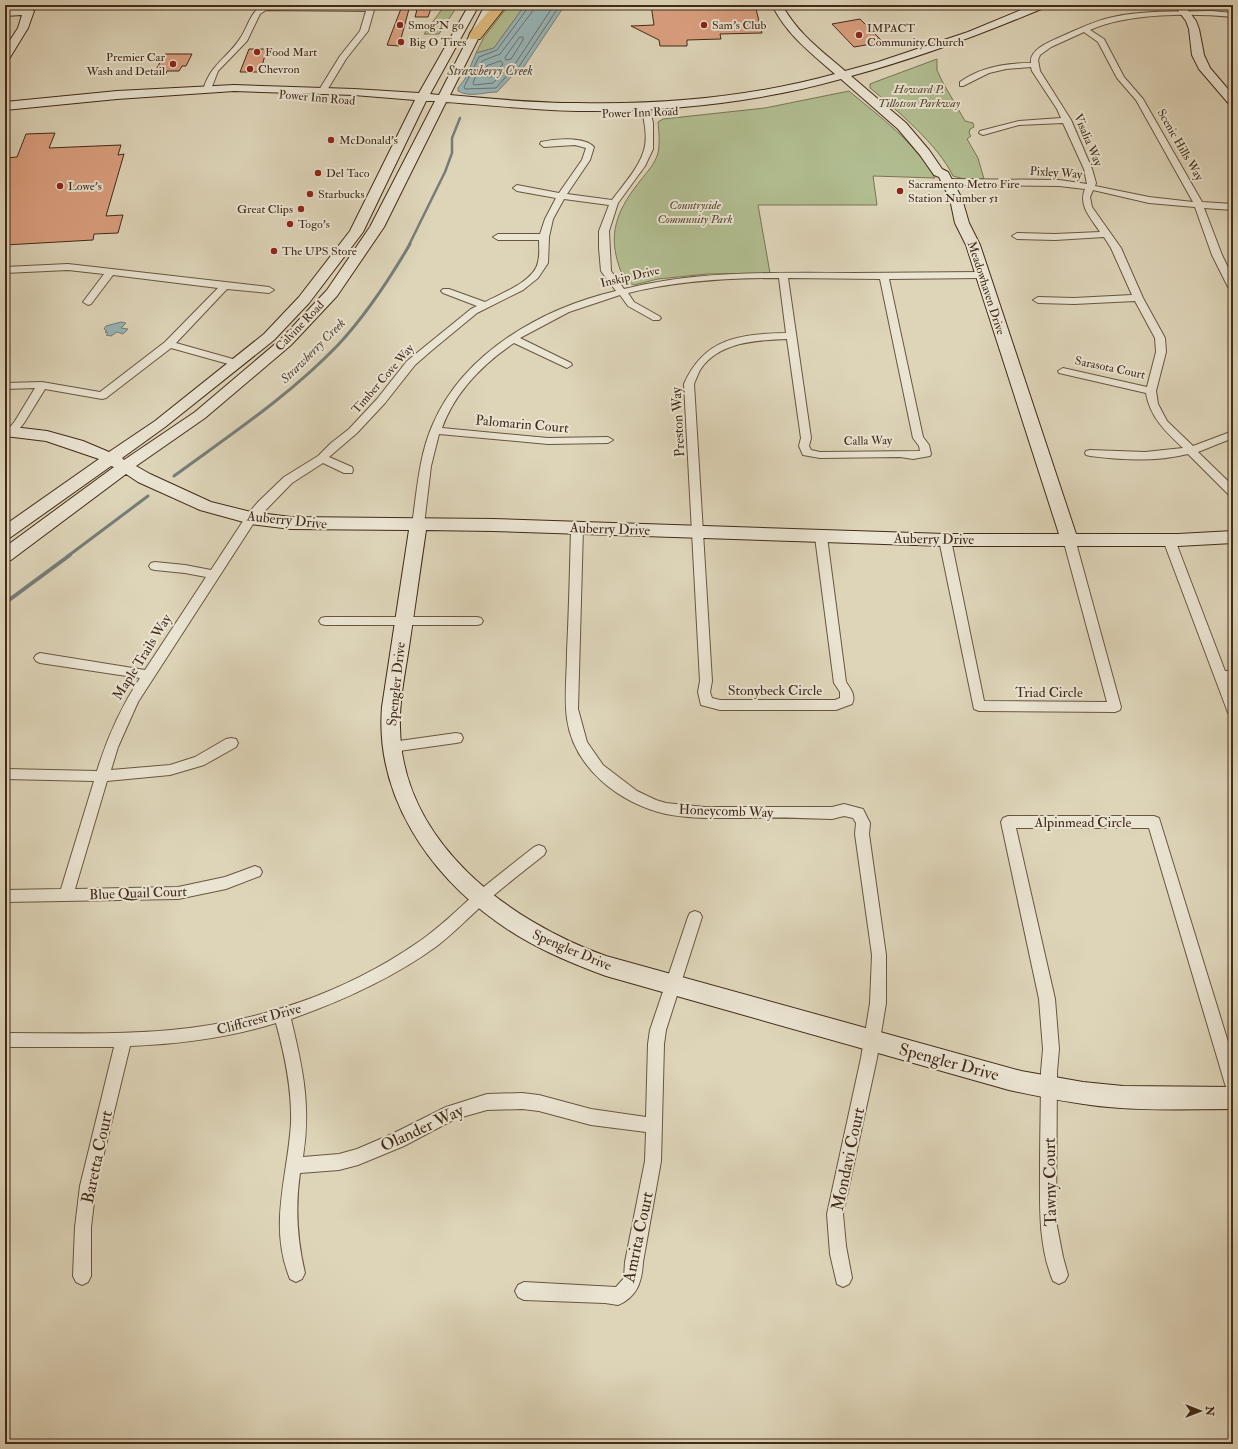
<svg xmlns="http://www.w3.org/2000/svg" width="1238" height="1449" viewBox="0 0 1238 1449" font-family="'IM FELL Double Pica',serif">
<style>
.green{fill:#b1bd90;stroke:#7a7454}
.water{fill:#98b6ba;stroke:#767e79}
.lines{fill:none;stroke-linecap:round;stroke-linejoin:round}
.shore{stroke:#6d7069;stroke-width:1}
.stream-far2{stroke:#767e79;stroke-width:2.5}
.stream-far1{stroke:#767e79;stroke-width:3}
.stream{stroke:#767e79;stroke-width:4}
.building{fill:#dba080;stroke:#422b18}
.street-casing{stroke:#695640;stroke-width:2}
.secondary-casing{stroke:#422b18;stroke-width:2}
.highway-casing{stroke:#422b18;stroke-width:2}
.street{fill:#eae4d2;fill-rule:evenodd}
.secondary{fill:#eae4d2;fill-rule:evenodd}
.highway{fill:#dfba7c;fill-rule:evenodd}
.poi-dot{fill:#8f2418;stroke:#eae4d2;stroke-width:1.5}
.labels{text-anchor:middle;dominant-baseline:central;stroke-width:4;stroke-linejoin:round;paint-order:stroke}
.far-poi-label{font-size:12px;fill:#422b18;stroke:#eae4d2;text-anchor:start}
.far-park-label{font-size:12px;font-style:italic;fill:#584830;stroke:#eae4d2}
.far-street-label{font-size:12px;fill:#422b18;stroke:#eae4d2}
.far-water-label{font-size:13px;font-style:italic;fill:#534738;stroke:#eae4d2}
.street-label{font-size:14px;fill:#422b18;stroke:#eae4d2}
.near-street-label{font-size:17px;fill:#422b18;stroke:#eae4d2}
</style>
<rect width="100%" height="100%" fill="#ded5b9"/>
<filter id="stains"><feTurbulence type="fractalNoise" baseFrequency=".005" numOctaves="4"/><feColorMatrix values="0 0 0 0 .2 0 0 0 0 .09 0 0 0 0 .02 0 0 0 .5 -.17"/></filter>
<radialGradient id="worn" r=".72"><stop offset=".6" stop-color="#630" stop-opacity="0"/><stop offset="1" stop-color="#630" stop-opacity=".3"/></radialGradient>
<path class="green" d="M445,5h13l-19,29h-15z
M509,5h16l-31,43 -18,5 8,-16z
M937,59v11l5,11 23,40 8,2 1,4 -4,2 -1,4 2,3 -4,3 11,19 6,21h-20l-11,-3c-14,-30 -57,-67 -83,-88v-4l5,-2z
M849,91c32,27 65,50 86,87l-62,-2 4,29h-119l12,68 -63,1 -49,5 -24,6 -9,-4c-19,-41 -12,-66 15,-100 7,-9 15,-17 18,-28 2,-11 1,-21 0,-31l5,-3 102,-11z"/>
<path class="water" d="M525,5h40l-44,66 -7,3 -17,18c-13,0 -27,6 -39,-1v-3l7,-9 11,-26 18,-5z
M121,322l5,1 -5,5 7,1 -5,5 -6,-2 -6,4 -5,-1 2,-2 -3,-1 2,-1 -3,-2 2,-3z"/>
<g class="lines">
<path class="shore" d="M528,5l-1,4 -30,41 -18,7 -15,30 1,2 31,-1 15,-17 7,-3 42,-63
M533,5l-1,7 -32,42 -18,7 -9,22 1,2 19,-2 15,-15 7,-4 39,-59
M520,37h3v3l-12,19 -5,1 -1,-2z
M501,61l2,3 -12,13 -7,-1 3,-10z"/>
<path class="stream-far2" d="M409,245l36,-73 7,-19v-15l8,-20"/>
<path class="stream-far1" d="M174,476c56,-41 115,-80 164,-131 28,-30 51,-65 72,-101
M68,556l80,-60"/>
<path class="stream" d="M5,603l65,-48"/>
</g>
<path class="building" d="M422,5l10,1 -4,11h-13l3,-11z
M651,5h104l7,28 -42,1 1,5 -34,1v6h-27l-1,-6 -28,-14 23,-1z
M402,6l7,3 -10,37 -12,-1z
M860,19l23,23 -29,5 -22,-23z
M249,49h18l-7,23h-20z
M165,54h27l-6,12h-4l-3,5h-12l-1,3 -12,-1z
M55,133l-6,15 72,-3 -3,10 6,-1 -18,62 17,-1 -5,18 -24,1 -1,6 -88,5v-87l12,-1 9,-23z"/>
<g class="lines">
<defs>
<path id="street" d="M28,5h8l-4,8h-3l-4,-2z
M261,6l108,1 5,3 -6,21 -22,28 -20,33h-3l-4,-2 21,-34 20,-25 6,-20 -100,-1 -6,4 -13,27 -29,30 -8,21h-6l-1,-2c8,-27 25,-32 38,-53 7,-11 9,-23 20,-31z
M1211,11l22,2v4c-43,-4 -104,-4 -143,13l14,9 20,38 19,22 59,103 31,2v6l-29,-2 18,47 11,23v12l-5,-3 -16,-32 -17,-48 -46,-4 -56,-13 -3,7 2,10 29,41 22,50 22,40 1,14 -10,39 2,13 9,17 26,25 40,-15v7l-35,14 35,34v10l-4,-1 -41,-41c-32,8 -65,6 -98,2l-4,-1 -1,-2 1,-2 4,-1 55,2 38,-4c-17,-16 -33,-31 -37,-55l-87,-20 -1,-2 5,-3 84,19 9,-35 -1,-14 -20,-37 -61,3 -36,-1 -5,-3 5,-3 36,1 58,-3 -21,-47 -7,-11 -49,3 -38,-1 -5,-3 5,-3 38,1 45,-2c-9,-14 -22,-26 -15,-43l-26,-3 -111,-1 -4,-3 4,-3 111,1 28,4 -3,-15 -21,-46 -44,2 -36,10 -4,-2 1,-2 39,-10 42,-3 -4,-9 -25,-38 -1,-4 -25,2 -17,4 -26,13h-3v-4c20,-15 46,-19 71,-19 -2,-13 18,-21 27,-25 18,-8 36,-17 55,-21 32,-7 65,-5 98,-6zM1084,32l14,10 19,36 19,22 57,102 -44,-5 -54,-11 1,-3 -4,-14 -21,-49 -31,-49 -2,-11 2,-5 11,-8z
M642,104h6l1,2 4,17v26l-8,17 -27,37 -9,28 2,40 13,18c76,-19 153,-16 230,-16 43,0 85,-1 128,-1l5,3 -5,3 -93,1 34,158 6,8 2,9 -1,2 -17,3 -13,-2 -80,1 -17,-3 -4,-9 2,-8 -14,-99c-30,1 -69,3 -87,31 -2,4 -4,9 -6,14l18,297 -2,11 2,6 8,2h115l5,-2v-6l-6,-9 -19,-146 2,-3h8l2,3 19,145c5,7 10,14 6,22l-16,6h-116l-19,-5 -3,-13 2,-11 -16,-297c20,-46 56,-50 102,-51l-7,-55c-51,0 -102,3 -151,15l6,9 25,14 2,2 -2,2h-6l-25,-14 -8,-11 -51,17 -49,26 51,25 1,2 -5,3 -53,-25c-31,21 -59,49 -72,85l106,10 60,-1 5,3 -5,3 -60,1 -109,-10 -8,32 -7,59 -2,3h-8l-2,-3c5,-34 7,-70 21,-101 31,-72 110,-116 183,-133l-15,-20 -2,-23v-17l10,-26 -45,-6 -11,20 -4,18 -1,26 -10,15 -15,12 -46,23 -46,38 -16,14 -30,38 -28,30 -28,24 23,10 1,3 -1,3h-8l-21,-10 -31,20 -37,38 -117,181 -20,45 -7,23 59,-5 25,-8 31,-18 5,-1 5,1 2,4 -2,4 -32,18 -34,10 -63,6 -32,108 103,-2 47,-10 30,-11 5,2 2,4 -2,4 -34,13 -48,10 -173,3v-12l56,-1 33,-108 -89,-2v-10l92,2c10,-33 24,-64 43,-93l-100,-15 -4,-2 -2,-3 2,-3 4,-2 105,17 61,-93 -21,-4 -30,-3 -4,-1 -2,-3 2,-3 4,-1 30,3 26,5 36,-55 11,-13 26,-25 34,-21 13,-13 18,-14 28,-30 30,-38 64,-52 6,-3 -34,-13 -2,-2 2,-2h6l36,13c15,-8 50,-21 53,-40 2,-7 1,-15 1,-22h-41l-5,-3 5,-3h42l5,-15 11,-21 -39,-7 -4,-3 4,-3 42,8 23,-33 4,-12 -11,-3 -31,2 -4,-3 1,-2c13,-3 43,-6 53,5l-4,13 -23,34 45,6c11,-15 27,-32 32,-50 4,-13 0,-31 -3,-44zM788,278l92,1 33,159 6,8 1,5 -100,1 -9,-2 -2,-4 2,-8z
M68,264l201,23 5,3 -5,3 -42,-4 -51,54 64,18 1,2 -1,2h-8l-61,-17 -65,50 -4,1 -57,-10 -21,34 -8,10h-8l-1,-2 8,-10 20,-33 -30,1v-6l37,-1 58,10 65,-50 53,-54 -105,-13 -22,29 -3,1 -5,-3 21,-28 -36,-4 -63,3v-6z
M577,524l4,1 2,3 -5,181 9,33 16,23 34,26 19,9 10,3 39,4h127l12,-3 19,5 7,14 -1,11 17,121v48l-9,55 -34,156 3,32 6,32 -3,6 -6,3 -6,-3 -7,-30 -3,-40 34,-156 9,-55 2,-48 -17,-121 1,-11 -3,-5 -9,-2 -12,3c-29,-1 -59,-2 -88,-1 -26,0 -53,1 -78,-4 -47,-11 -92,-46 -99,-95 -3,-22 0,-45 0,-67 2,-41 3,-83 4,-124l2,-3z
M1069,535l4,1 2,3 46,168 -1,3 -5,2 -136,-1 -5,-2 -35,-169 2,-3h8l2,3 33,161 123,1 -44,-163 2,-3z
M1169,536l4,1 2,3 50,131h8v10h-5l5,12v22l-5,-2 -1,-3 -64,-170 2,-3z
M325,617h152l4,1 2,3 -2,3 -4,1h-152l-4,-1 -2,-3 2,-3z
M456,733l5,1 2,4 -2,4 -5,1 -64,9 -5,-1 -2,-4 2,-4 5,-1z
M1008,816h146l5,2 74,240v33l-6,-2 -2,-5 -76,-256h-133l39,171 4,50 -2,23 -1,149 7,36 5,18 -3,6 -6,3 -6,-3c-15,-36 -13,-76 -13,-114 0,-32 1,-63 1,-95l2,-23 -4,-50 -38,-177 2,-4z
M539,845l5,2 2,4 -2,4c-20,16 -40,31 -59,48 -16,14 -31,30 -48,43 -44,32 -95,55 -146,73 12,50 20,87 12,138l36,-3 18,-5 35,-15 54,-27 41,-13 35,-1 17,2 52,14 55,8 2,-73 2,-14 38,-113 2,-4 5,-2 5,2 2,4 -36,113 -2,14 -3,117 -18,101c-1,20 -6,35 -25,43l-13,-2 -81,-3 -6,-3 -3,-6 3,-6 6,-3 92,5 8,-9 1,-16 20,-101 1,-29 -55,-7 -52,-14 -17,-2 -35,1 -32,9 -51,27 -46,19 -19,5 -39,3c-5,35 -3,66 5,100l-3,6 -6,3 -6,-3c-22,-54 -2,-103 1,-156 1,-34 -6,-67 -15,-100 -48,15 -96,21 -146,23l-34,140 -5,41v49l-3,6 -6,3 -6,-3 -3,-6 2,-49 5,-41 34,-139h-109v-14c55,0 111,2 166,-3 88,-8 173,-37 246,-87 21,-14 39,-32 58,-49 19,-16 39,-31 59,-47z"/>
<path id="secondary" d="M469,5h10l-49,89 9,1 46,-90h10l-45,90c42,4 84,8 127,8 86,2 174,-6 258,-29 -26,-23 -47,-38 -63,-69h10c16,29 39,45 63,66l33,-9 90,-30 65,-27h14l-1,2c-64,27 -128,51 -195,69l55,47 23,27 13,19 6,3 14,27 7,24 11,22 96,289h102l55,-3v12l-55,3h-233l-452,-15 -67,-1c-6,39 -11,78 -17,117 -4,27 -10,54 -9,81 2,114 108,193 206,228l415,115 62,11 40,4 110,1v22c-42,0 -83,2 -125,-2 -33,-3 -66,-10 -99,-17l-403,-114c-38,-14 -76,-30 -109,-54 -69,-49 -122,-127 -115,-215l27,-177 -118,-1 -40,-5 -51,-14 -62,-28 -12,-8 -115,86 -6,2v-15l109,-80 -3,-1 -100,71 -6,2v-14l94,-66 -53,-18 -41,-5v-10l42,5 36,10 26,11 46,-31 109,-87 35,-37 51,-66 65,-131 -61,-5 -120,-4 -117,8 -112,11v-8l112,-11 117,-6 120,4 65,4zM841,79l57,50 22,26 14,20 5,2 11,22 5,24 11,22 93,289h-114l-452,-15 -202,-2 -40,-5 -40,-10 -61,-28 -14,-8 69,-48 86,-73 46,-49 47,-69 62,-125c44,3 87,8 131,9 89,1 178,-8 264,-32zM426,101h9l-65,126 -43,63 -46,49 -86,73 -71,48 -2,-2 43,-31 109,-87 35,-37 54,-71z
M1174,5h10l12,16 3,8 5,26 6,13 23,27v11l-4,-2 -30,-35 -7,-14 -3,-26 -3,-8z
M29,8l5,3 -6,17 -19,31 -4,1v-12l13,-20 4,-13 -17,1v-6z"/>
<path id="highway" d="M494,5h13l-27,34h-10l-1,-3 1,-3z"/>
</defs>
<use href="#street" class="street-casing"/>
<use href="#secondary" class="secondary-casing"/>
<use href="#highway" class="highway-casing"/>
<use href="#street" class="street"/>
<use href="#secondary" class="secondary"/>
<use href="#highway" class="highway"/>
</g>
<g class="poi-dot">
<circle cx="400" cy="25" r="4"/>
<circle cx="704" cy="25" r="4"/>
<circle cx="859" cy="35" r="4"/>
<circle cx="401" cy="42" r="4"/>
<circle cx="257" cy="52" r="4"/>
<circle cx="173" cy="64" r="4"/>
<circle cx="250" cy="69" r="4"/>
<circle cx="331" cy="140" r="4"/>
<circle cx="318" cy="173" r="4"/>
<circle cx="60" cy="186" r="4"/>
<circle cx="900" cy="191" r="4"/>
<circle cx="310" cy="194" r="4"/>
<circle cx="301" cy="209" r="4"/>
<circle cx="290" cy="224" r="4"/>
<circle cx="274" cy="251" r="4"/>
</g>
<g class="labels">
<g class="far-poi-label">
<text x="408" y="25">Smog'N go</text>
<text x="712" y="25">Sam's Club</text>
<text x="867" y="28">IMPACT<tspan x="867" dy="14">Community Church</tspan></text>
<text x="409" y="42">Big O Tires</text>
<text x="265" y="52">Food Mart</text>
<text x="165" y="57" text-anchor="end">Premier Car<tspan x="165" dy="14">Wash and Detail</tspan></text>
<text x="258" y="69">Chevron</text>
<text x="339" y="140">McDonald's</text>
<text x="326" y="173">Del Taco</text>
<text x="908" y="184">Sacramento Metro Fire<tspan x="908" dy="14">Station Number 51</tspan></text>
<text x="68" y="186">Lowe's</text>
<text x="318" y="194">Starbucks</text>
<text x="293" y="209" text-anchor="end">Great Clips</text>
<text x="298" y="224">Togo's</text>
<text x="282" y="251">The UPS Store</text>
</g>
<g class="far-park-label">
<text x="919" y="89">Howard P.<tspan x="919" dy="14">Tillotson Parkway</tspan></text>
<text x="695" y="205">Countryside<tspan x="695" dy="14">Community Park</tspan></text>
</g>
<g class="far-street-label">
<text transform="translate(317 98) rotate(5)">Power Inn Road</text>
<text transform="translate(640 113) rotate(-2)">Power Inn Road</text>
<text transform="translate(1088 140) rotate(67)">Visalia Way</text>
<text transform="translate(1180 145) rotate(60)">Scenic Hills Way</text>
<text transform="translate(1056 173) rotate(4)">Pixley Way</text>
<text transform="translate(630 277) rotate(-13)">Inskip Drive</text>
<text transform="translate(986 288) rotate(72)">Meadowhaven Drive</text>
<text transform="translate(300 326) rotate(-46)">Calvine Road</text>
<text transform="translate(1110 368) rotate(12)">Sarasota Court</text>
<text transform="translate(383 379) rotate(-49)">Timber Cove Way</text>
<text transform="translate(868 441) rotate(-1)">Calla Way</text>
</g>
<g class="far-water-label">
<text x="490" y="71">Strawberry Creek</text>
<text transform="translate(313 351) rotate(-45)">Strawberry Creek</text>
</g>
<g class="street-label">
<text transform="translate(678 422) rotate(-93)">Preston Way</text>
<text transform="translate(522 424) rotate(5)">Palomarin Court</text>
<text transform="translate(287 520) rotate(6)">Auberry Drive</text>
<text transform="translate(610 529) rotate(2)">Auberry Drive</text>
<text transform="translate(934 539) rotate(1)">Auberry Drive</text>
<text transform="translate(142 657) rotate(-58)">Maple Trails Way</text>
<text transform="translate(396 684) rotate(-84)">Spengler Drive</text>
<text x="775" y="690">Stonybeck Circle</text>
<text x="1049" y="692">Triad Circle</text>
<text transform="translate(726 811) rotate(2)">Honeycomb Way</text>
<text x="1083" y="822">Alpinmead Circle</text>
<text transform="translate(138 893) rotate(-2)">Blue Quail Court</text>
<text transform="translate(572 950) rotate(23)">Spengler Drive</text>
<text transform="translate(259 1019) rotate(-15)">Cliffcrest Drive</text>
</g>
<g class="near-street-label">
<text transform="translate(949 1062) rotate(15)">Spengler Drive</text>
<text transform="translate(422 1128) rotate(-25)">Olander Way</text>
<text transform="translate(97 1157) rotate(-78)">Baretta Court</text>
<text transform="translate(848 1159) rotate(-78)">Mondavi Court</text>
<text transform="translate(1050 1182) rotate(-91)">Tawny Court</text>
<text transform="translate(638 1237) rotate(-78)">Amrita Court</text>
</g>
</g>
<rect width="1238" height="1449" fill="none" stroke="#ded5b9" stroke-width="20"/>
<rect x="6" y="6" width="1226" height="1437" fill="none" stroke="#422b18" stroke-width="2"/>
<rect x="10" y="10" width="1218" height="1429" fill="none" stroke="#422b18"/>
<g transform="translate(1200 1411) rotate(90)" stroke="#eae4d2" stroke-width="3" paint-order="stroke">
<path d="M0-3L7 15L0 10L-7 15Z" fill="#422b18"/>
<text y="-6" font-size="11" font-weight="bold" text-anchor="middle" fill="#422b18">N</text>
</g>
<rect width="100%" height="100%" filter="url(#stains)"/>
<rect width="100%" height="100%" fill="url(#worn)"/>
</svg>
